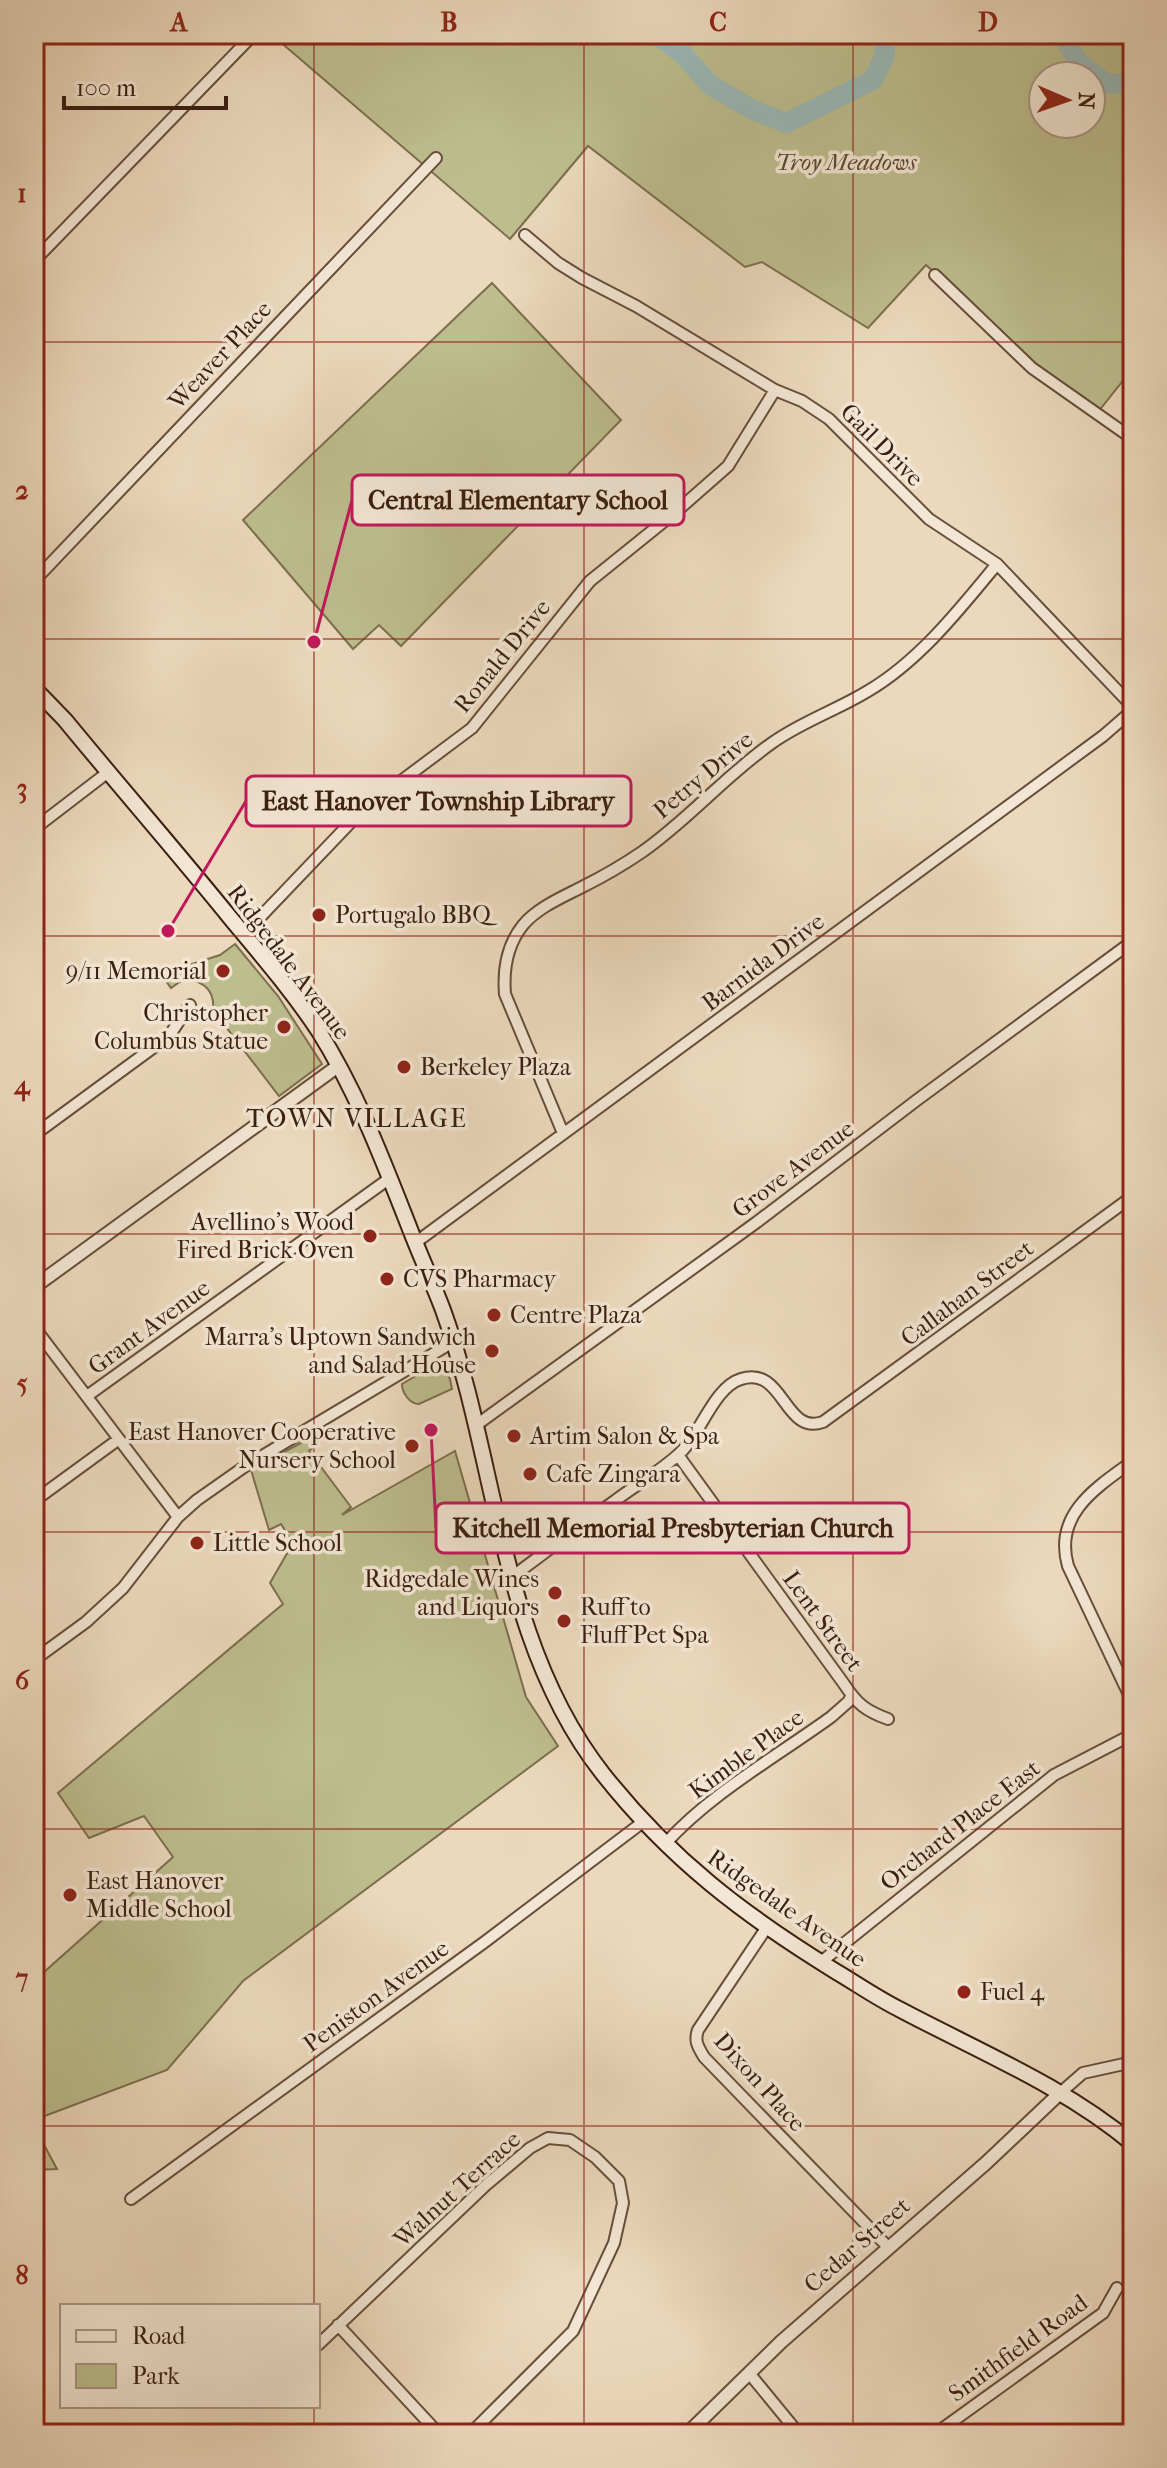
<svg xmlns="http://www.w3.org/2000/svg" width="1167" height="2468" viewBox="0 0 1167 2468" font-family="'IM FELL French Canon',serif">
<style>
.green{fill:#bdbe8e;stroke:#7c6e4e;stroke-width:2;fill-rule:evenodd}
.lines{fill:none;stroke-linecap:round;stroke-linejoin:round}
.river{stroke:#9ab9b8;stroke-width:20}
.minor-casing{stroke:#664e3a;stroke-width:14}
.tertiary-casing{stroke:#664e3a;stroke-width:16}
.secondary-casing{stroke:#3a1f0f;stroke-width:18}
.minor{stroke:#f3e6d4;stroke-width:10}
.tertiary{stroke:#f3e6d4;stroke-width:12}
.secondary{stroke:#f3e6d4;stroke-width:14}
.grid{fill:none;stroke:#8f2418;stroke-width:2;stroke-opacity:0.55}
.poi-dot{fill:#8f2418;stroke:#f3e6d4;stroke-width:3}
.labels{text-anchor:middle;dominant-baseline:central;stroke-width:7;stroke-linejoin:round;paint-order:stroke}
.park-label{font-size:24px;font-style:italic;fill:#5b472f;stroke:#f3e6d4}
.street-label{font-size:24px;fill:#3a1f0f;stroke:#f3e6d4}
.poi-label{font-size:24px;fill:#3a1f0f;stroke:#f3e6d4;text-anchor:start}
.neighbourhood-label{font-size:26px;letter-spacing:2px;fill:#3a1f0f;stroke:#f3e6d4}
.leader{fill:none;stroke:#c2185b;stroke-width:3}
.callout-dot{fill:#c2185b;stroke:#f3e6d4;stroke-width:3}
.callout{fill:#f3e6d4;stroke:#c2185b;stroke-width:3}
.callout-label{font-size:26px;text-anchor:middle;font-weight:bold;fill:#3a1f0f}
.neatline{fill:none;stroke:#8f2418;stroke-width:3}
.grid-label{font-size:26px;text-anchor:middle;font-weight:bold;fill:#8f2418}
</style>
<rect width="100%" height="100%" fill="#ecd9bd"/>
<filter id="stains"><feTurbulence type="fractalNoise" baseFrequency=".0025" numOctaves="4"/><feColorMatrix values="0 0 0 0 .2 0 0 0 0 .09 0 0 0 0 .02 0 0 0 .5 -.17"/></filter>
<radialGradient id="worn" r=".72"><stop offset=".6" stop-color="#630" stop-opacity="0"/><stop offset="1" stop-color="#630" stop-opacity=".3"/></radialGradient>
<path class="green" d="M271,34h862v334l-39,49 -168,-152 -58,63 -106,-66 -17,5 -157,-121 -78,93zM1043,76h48v48h-48z
M492,283l129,137 -220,226 -22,-21 -26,24 -110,-129z
M235,944l43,52 44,68 -43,32 -66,-86c2,-20 -9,-28 -28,-32l-14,10 -10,-14 59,-19z
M438,1363l12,16 2,10 -33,15c-10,0 -17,-12 -17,-20z
M310,1438l7,7 -8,6 42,56 -9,8 113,-64 71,246 32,49 -315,235 -76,89 -133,50v-139l139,-124 -29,-41 -55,22 -31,-45 225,-189 -13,-21 23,-40 -12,-19 -12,6 -18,-60z
M34,2126l23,43 -23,1z"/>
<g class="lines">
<path class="river" d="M655,34l27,19 28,32 43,25 33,13 87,-43 12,-25 -1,-21
M1062,34l15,26 30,24 26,-1"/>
<defs>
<path id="minor" d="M525,235l33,28 24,15 54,28 139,84 27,11 27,18 100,100 68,45 136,143
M34,261l220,-227
M935,275l97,93 101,71
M34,581l402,-423
M34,829l73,-56
M244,934l107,-112 26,-23 95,-71 118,-147 88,-71 50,-44 47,-76
M563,1133l-58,-139c-2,-25 2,-49 18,-69 15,-18 40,-28 61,-39 20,-10 39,-21 58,-34 46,-32 83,-76 130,-109 29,-21 65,-33 96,-52 51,-30 92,-82 129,-127
M34,1135l135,-99 21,-31
M415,1243l688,-507 30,-26
M34,1327l144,190
M87,1396l303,-218
M475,1426l282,-204 160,-122 216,-159
M678,1455l166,229c13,20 22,27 44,35
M1133,1461c-36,26 -80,53 -65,105l65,137
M34,1501l85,-62
M513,1576c34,-25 68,-51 103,-76 21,-16 45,-29 64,-47 20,-18 34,-66 61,-74 43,-14 43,57 82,43l310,-226
M34,1660l52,-38 37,-34 55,-71 19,-17 47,-33 209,-125
M665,1844c46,-51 111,-87 166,-127l17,-15 3,-5
M767,1927l-69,103c-4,11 0,17 6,27l184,190
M821,1962l233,-187 79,-41
M1059,2094l24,-21 50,-11
M131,2199l355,-258 157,-119
M338,2325l101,109
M318,2345l168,-160 44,-37 18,-10 22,2 25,17 24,24 4,22 -9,40 -41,88 -103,103
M749,2373l50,61
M935,2434l168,-121 14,-25"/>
<path id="tertiary" d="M34,1287l304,-221
M687,2434l94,-92 205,-179 73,-69"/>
<path id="secondary" d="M34,688l31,32c55,67 112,132 167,200 30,36 60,71 86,110 38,60 64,128 90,194 11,29 24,57 35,86 55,152 56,332 160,464 67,85 141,141 232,197 22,13 42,27 64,38 79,42 165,77 234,135"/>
</defs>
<use href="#minor" class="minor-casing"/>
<use href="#tertiary" class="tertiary-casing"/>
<use href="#secondary" class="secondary-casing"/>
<use href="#minor" class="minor"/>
<use href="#tertiary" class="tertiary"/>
<use href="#secondary" class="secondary"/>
</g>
<path class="grid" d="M314,34v2272M584,34v2400M853,34v2400M34,342h1099M34,639h1099M34,936h1099M34,1234h1099M34,1532h1099M34,1829h1099M34,2126h1099M314,2406v28"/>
<g class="poi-dot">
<circle cx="319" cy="915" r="8"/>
<circle cx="223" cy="971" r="8"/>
<circle cx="284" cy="1027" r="8"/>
<circle cx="404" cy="1067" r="8"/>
<circle cx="370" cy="1236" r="8"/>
<circle cx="387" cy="1279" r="8"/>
<circle cx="494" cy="1315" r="8"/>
<circle cx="492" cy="1351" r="8"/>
<circle cx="514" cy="1436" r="8"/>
<circle cx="412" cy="1446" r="8"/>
<circle cx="530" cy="1474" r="8"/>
<circle cx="197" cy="1543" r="8"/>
<circle cx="555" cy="1593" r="8"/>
<circle cx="564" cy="1621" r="8"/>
<circle cx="70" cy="1895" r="8"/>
<circle cx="964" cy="1992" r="8"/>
</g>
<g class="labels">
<g class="park-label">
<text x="846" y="162">Troy Meadows</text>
</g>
<g class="street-label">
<text transform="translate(220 355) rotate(-47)">Weaver Place</text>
<text transform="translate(882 445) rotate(45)">Gail Drive</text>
<text transform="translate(502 656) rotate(-51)">Ronald Drive</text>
<text transform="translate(703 775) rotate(-40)">Petry Drive</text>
<text transform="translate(289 962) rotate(53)">Ridgedale Avenue</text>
<text transform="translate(763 962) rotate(-37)">Barnida Drive</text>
<text transform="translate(793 1169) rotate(-37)">Grove Avenue</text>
<text transform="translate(967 1293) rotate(-37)">Callahan Street</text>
<text transform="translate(149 1327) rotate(-36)">Grant Avenue</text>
<text transform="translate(823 1621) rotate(54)">Lent Street</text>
<text transform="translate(746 1754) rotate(-36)">Kimble Place</text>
<text transform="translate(960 1825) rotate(-38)">Orchard Place East</text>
<text transform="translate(787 1908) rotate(35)">Ridgedale Avenue</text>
<text transform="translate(376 1996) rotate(-36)">Peniston Avenue</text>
<text transform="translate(760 2082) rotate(48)">Dixon Place</text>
<text transform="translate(457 2189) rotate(-42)">Walnut Terrace</text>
<text transform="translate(857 2245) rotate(-41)">Cedar Street</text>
<text transform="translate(1018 2348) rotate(-36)">Smithfield Road</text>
</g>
<g class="poi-label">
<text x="335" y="915">Portugalo BBQ</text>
<text x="207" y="971" text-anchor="end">9/11 Memorial</text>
<text x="268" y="1013" text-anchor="end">Christopher<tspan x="268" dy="28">Columbus Statue</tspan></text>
<text x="420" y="1067">Berkeley Plaza</text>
<text x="354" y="1222" text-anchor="end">Avellino's Wood<tspan x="354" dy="28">Fired Brick Oven</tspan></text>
<text x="403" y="1279">CVS Pharmacy</text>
<text x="510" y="1315">Centre Plaza</text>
<text x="476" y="1337" text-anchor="end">Marra's Uptown Sandwich<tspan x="476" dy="28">and Salad House</tspan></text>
<text x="396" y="1432" text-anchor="end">East Hanover Cooperative<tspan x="396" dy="28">Nursery School</tspan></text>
<text x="530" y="1436">Artim Salon &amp; Spa</text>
<text x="546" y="1474">Cafe Zingara</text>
<text x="213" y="1543">Little School</text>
<text x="539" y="1579" text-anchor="end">Ridgedale Wines<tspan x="539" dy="28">and Liquors</tspan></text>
<text x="580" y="1607">Ruff to<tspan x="580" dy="28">Fluff Pet Spa</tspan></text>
<text x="86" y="1881">East Hanover<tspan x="86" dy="28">Middle School</tspan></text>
<text x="980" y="1992">Fuel 4</text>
</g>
<g class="neighbourhood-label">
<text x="357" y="1118">TOWN VILLAGE</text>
</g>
</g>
<path class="leader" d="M314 642L352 500M168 931L246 801M431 1430L436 1528"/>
<g class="callout-dot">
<circle cx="314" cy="642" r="8"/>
<circle cx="168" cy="931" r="8"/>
<circle cx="431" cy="1430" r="8"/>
</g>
<g class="callout">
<rect x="352" y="475" width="332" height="50" rx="8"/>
<rect x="246" y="776" width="385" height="50" rx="8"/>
<rect x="436" y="1503" width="473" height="50" rx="8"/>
</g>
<g class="callout-label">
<text x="518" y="509">Central Elementary School</text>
<text x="438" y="810">East Hanover Township Library</text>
<text x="673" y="1537">Kitchell Memorial Presbyterian Church</text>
</g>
<rect width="1167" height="2468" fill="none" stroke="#ecd9bd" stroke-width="88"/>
<rect x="60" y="2304" width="260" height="104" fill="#f3e6d4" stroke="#a99685" stroke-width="2"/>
<rect x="76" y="2330" width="40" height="12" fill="#f3e6d4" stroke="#a99685" stroke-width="2"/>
<text x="132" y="2344" font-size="24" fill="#3a1f0f">Road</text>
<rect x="76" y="2364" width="40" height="24" fill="#bdbe8e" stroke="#a99685" stroke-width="2"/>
<text x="132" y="2384" font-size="24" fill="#3a1f0f">Park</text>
<g transform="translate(1067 100) rotate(92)"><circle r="38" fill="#f3e6d4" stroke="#a99685" stroke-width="2"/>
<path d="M0-6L14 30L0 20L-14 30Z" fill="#8f2418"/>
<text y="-12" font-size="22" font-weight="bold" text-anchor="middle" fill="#3a1f0f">N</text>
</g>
<path d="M64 96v12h162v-12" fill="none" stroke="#3a1f0f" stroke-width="4"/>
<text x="76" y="96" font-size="24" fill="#3a1f0f" stroke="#f3e6d4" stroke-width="6" paint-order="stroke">100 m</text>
<rect x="44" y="44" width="1079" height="2380" class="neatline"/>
<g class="grid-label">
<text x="179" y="31">A</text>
<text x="449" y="31">B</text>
<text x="718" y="31">C</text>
<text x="988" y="31">D</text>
<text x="22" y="202">1</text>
<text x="22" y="499">2</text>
<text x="22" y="797">3</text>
<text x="22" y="1094">4</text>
<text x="22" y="1392">5</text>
<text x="22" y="1689">6</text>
<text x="22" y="1987">7</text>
<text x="22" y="2284">8</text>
</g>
<rect width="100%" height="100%" filter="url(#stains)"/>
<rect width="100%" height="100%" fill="url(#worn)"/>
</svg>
